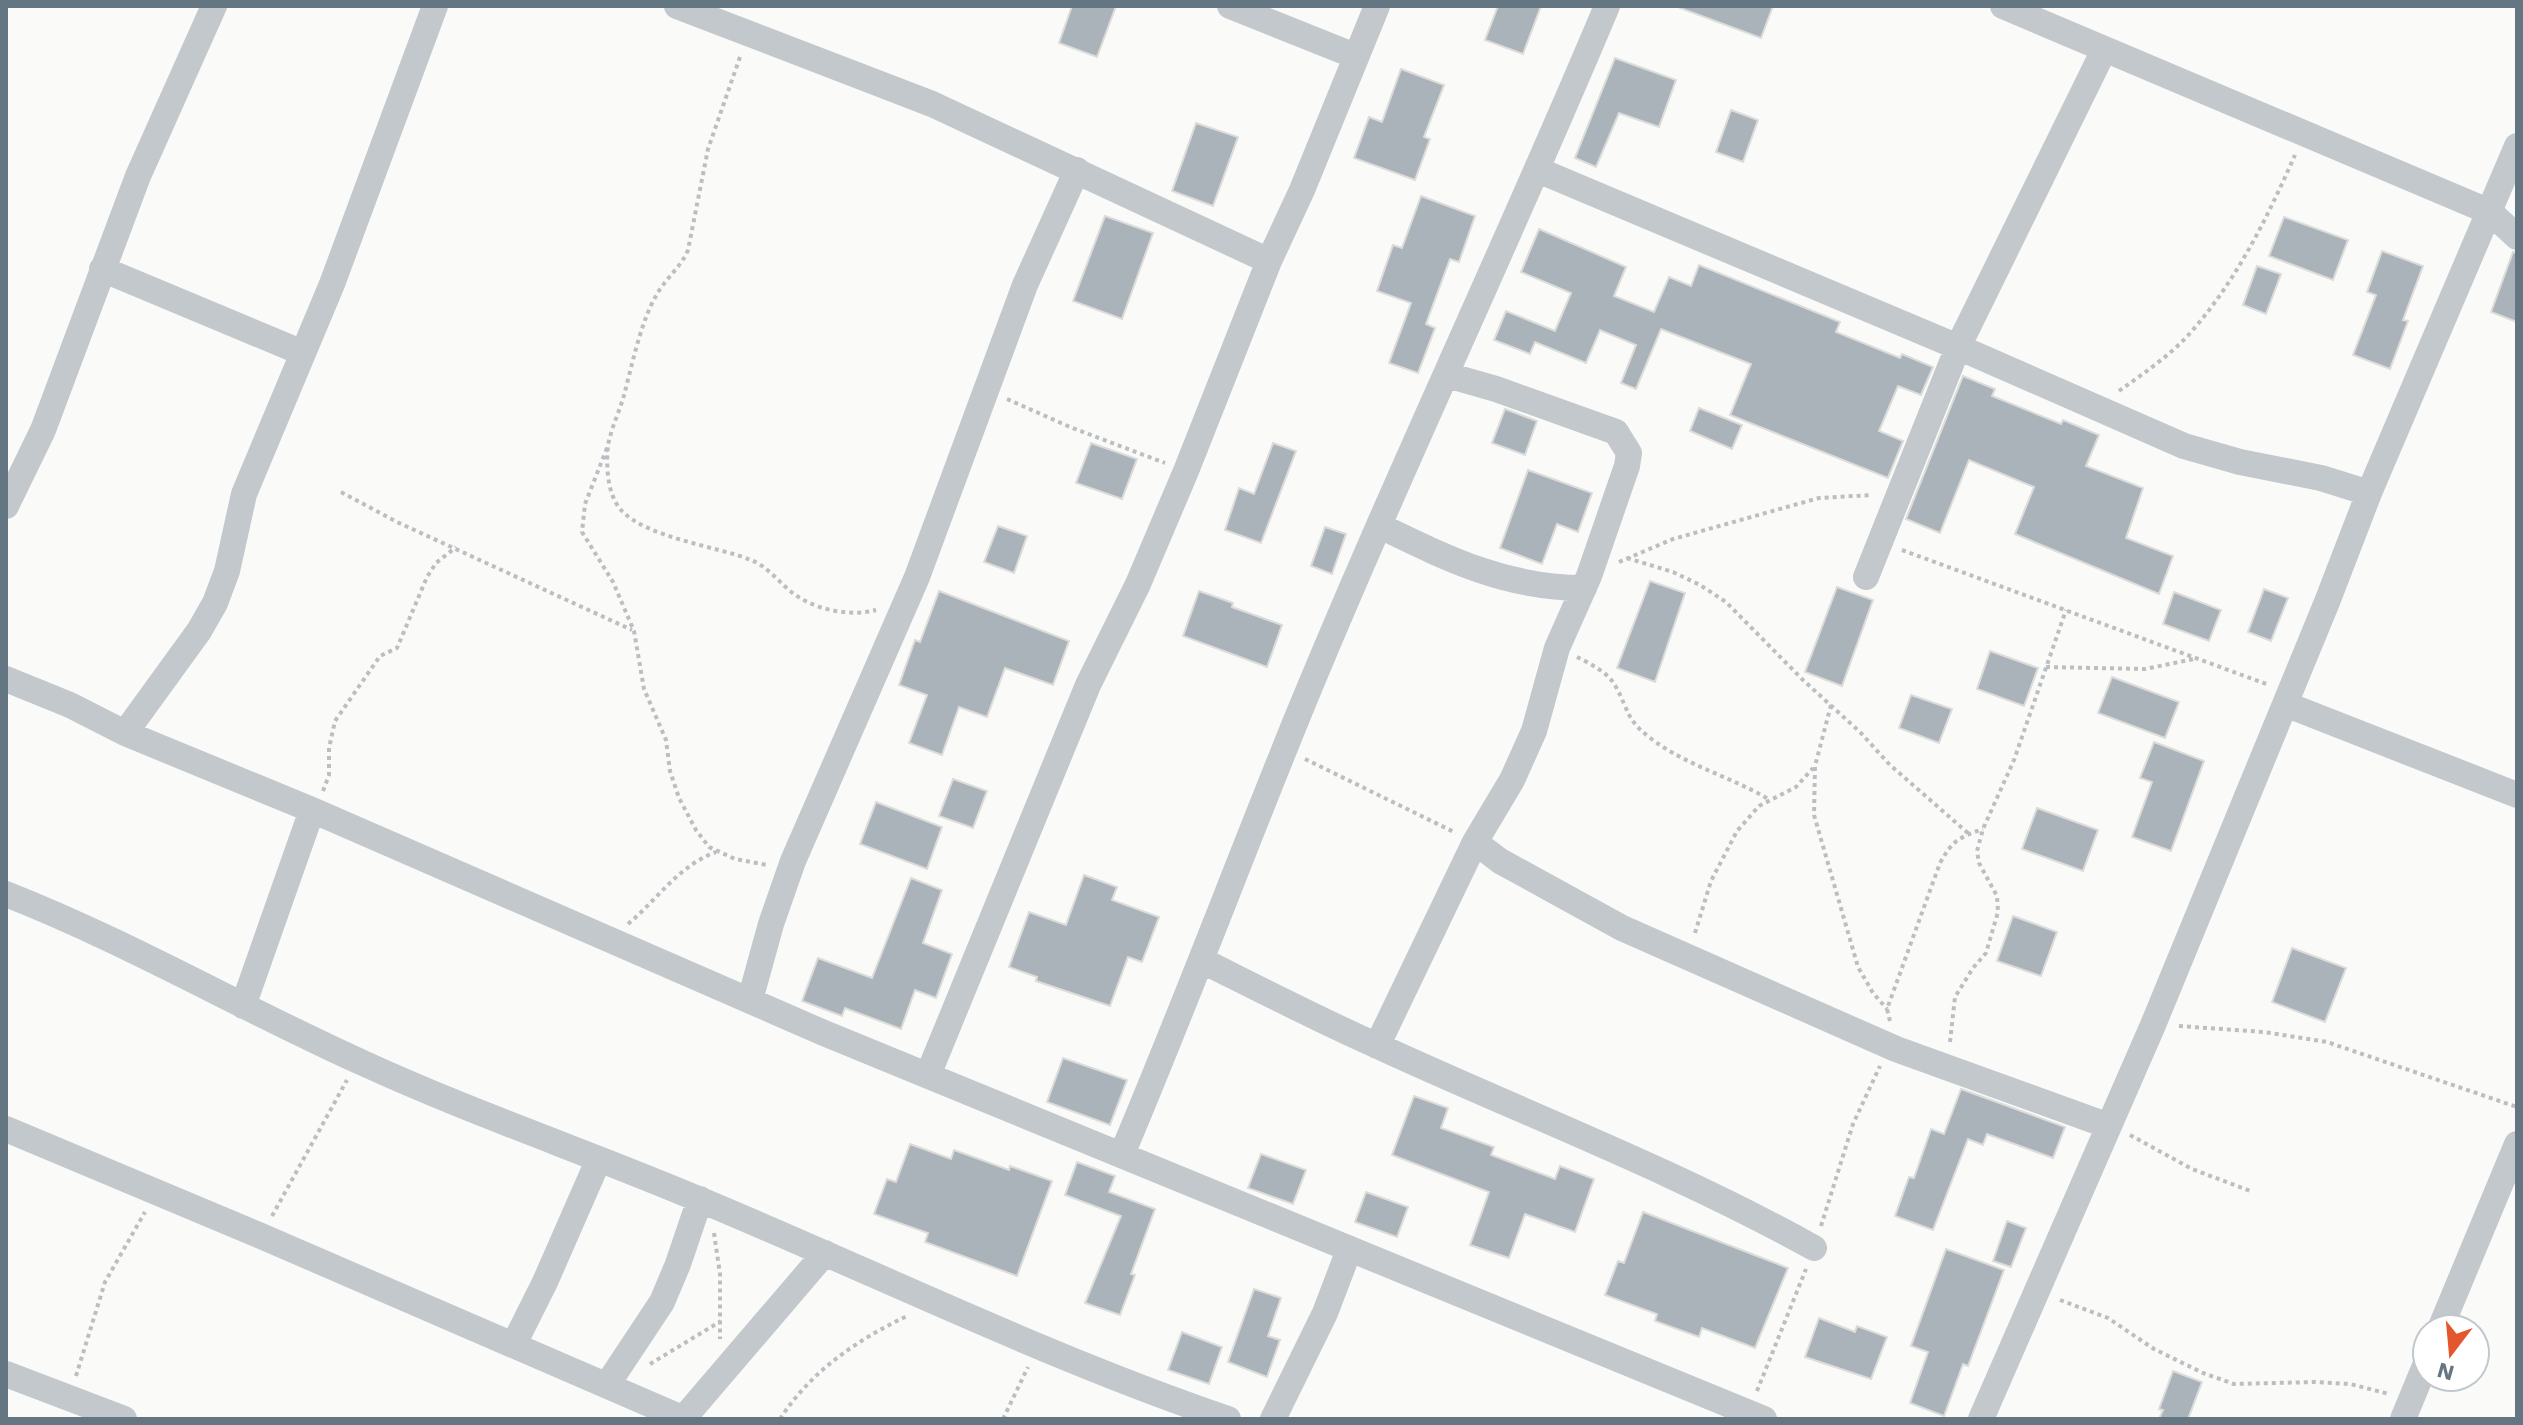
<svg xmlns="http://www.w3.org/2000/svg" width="2523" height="1425" viewBox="0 0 2523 1425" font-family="'Work Sans',sans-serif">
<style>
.building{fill:#aab3b9;stroke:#dcdcda;stroke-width:2}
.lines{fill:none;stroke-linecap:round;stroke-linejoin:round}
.path{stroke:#bbbfc2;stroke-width:4;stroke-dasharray:4 4;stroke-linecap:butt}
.street{stroke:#c3c8cc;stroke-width:26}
</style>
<rect width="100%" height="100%" fill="#fafaf8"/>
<path class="building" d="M1072,6h44l-19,51 -38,-14z
M1498,6h43l-18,48 -38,-14z
M1681,6h92l-12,32 -81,-30z
M1615,58l61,22 -17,47 -40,-14 -23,54 -21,-9z
M1401,69l43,16 -20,52 6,2 -15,41 -61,-22 15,-41 13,5z
M1731,110l27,10 -15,42 -27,-10z
M1196,123l42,14 -25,69 -41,-15z
M1421,196l54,20 -16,46 -9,-3 -24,65 9,4 -17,45 -29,-10 22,-60 -34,-12 16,-46 9,3z
M1105,216l48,17 -31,86 -49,-18z
M2284,217l64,23 -15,40 -64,-24z
M1539,229l87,38 -12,29 40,16 15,-35 22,9 8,-21 141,57 -4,10 64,26 2,-4 31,13 -12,28 -23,-9 -19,45 24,10 -15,37 -158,-63 21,-51 -90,-35 -25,60 -15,-6 15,-38 -36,-15 -14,33 -51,-21 -5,12 -36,-14 12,-29 49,20 16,-38 -50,-21z
M2382,251l41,15 -20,54 5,1 -18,48 -37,-14 23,-60 -9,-3z
M2513,252l4,1v69l-26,-10z
M2257,266l24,8 -15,40 -23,-9z
M1963,376l32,13 -3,7 69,28 2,-4 36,15 -13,31 57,22 -17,50 47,18 -14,38 -144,-60 19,-47 -65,-27 -29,73 -34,-14z
M1699,408l43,17 -10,24 -42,-18z
M1505,409l32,12 -12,34 -33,-12z
M1091,443l46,16 -15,40 -46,-16z
M1273,443l23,8 -35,92 -36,-13 14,-42 15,6z
M1528,470l64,23 -14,39 -21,-8 -15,40 -42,-16z
M998,526l29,10 -13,37 -30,-11z
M1325,527l21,7 -14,40 -21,-8z
M1650,581l35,12 -30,89 -38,-14z
M1837,587l36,13 -31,86 -37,-14z
M2264,589l24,9 -17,43 -23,-9z
M939,591l130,50 -16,44 -48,-17 -18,49 -28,-10 -17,48 -33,-12 18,-48 -28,-10 16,-45 5,2z
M1199,591l34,12 -1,4 50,18 -15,42 -84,-31z
M2174,592l47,18 -12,31 -46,-17z
M1990,651l48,17 -14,38 -47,-17z
M2112,677l67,25 -14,36 -67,-25z
M1911,695l41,14 -13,34 -40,-15z
M2154,742l50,19 -33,90 -39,-14 20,-55 -12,-4z
M953,779l34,12 -14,37 -34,-12z
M876,802l66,25 -15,42 -67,-25z
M2037,808l61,22 -15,41 -61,-22z
M1084,875l33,12 -5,13 47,17 -17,45 -14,-5 -18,49 -74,-25 1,-4 -28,-10 20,-55 37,13z
M911,878l31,12 -19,53 29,11 -16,44 -21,-8 -14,39 -56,-21 -3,8 -40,-15 16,-43 54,20z
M2013,916l44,16 -16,44 -44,-15z
M2292,948l54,20 -21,54 -53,-20z
M1063,1058l64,22 -17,45 -63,-23z
M1961,1089l104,38 -12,31 -66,-24 -4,11 -15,-6 -35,91 -38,-14 14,-39 5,1 17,-49 13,5z
M1414,1096l34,12 -7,20 53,19 -3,8 64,24 5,-13 34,13 -19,53 -50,-18 -16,44 -39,-13 19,-53 -97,-37z
M910,1144l41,15 3,-9 55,20 1,-4 42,15 -35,95 -92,-34 3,-9 -54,-19 13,-35 9,3z
M1261,1154l45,16 -13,34 -45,-16z
M1077,1162l38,14 -6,16 46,17 -24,65 4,1 -15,40 -35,-12 36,-87 -56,-21z
M1366,1192l42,15 -11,30 -42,-15z
M1643,1212l145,56 -33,80 -53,-20 -3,9 -44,-16 2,-7 -52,-19 13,-34 6,2z
M2007,1221l19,7 -15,39 -18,-6z
M1946,1249l58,21 -36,96 -5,-2 -19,52 -34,-13 18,-51 -17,-6z
M1254,1289l27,9 -13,38 12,4 -13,37 -39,-15z
M1819,1318l36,14 2,-6 30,11 -16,42 -66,-22z
M1182,1332l40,15 -13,37 -41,-14z
M2173,1371l29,11 -14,37h-29l4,-9 -4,-1z"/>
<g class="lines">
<path class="path" d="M740,57l-32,92 -20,101c-7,17 -22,28 -31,44 -17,29 -25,72 -34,105 -5,15 -12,31 -15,46 -2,21 -1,49 13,65 26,28 95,36 130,50 18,7 29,24 43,34 22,16 57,23 82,16
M2119,391c25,-18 52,-36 72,-59 46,-52 76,-114 104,-177
M1007,399l63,28 95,36
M607,448l-22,56 -3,28 31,50 21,49 10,58 22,51 4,31 9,27 17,32 13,17 26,12 32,6
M341,492l56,30 235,108
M1902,550l367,135
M1627,558l46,14 27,13 26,17 77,78 57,52 29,32 80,70
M1619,562l54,-23 146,-41 53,-3
M1577,657c14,7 32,16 39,30 13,24 10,32 33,50 37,29 81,39 121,63
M2046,667l99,2 49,-10
M1831,705l-16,61 -1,49 44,152 15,26 14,16
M1305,759l151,74
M323,791l6,-16v-27l6,-27 45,-65 17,-8 30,-71 9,-14 20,-16
M628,924c30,-25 50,-58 88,-72
M1695,933l16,-52 26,-50 22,-25 37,-19 17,-19
M1890,1021l-3,-12 53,-146c13,-23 18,-25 43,-34
M2179,1026l85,6 63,10 190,65
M1950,1042l5,-45 18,-29 13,-15 12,-41 -1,-16 -18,-33 -2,-12 6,-22 31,-69 52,-150
M2130,1135l62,34 61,23
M272,1216l75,-136
M1821,1226l32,-102 27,-58
M714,1233l6,41v65
M2060,1300l48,18 46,31 49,24 31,11 81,-2 35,2 39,10
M650,1364l71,-43
M76,1376l29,-94 40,-70
M1757,1391l49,-122
M780,1419c31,-48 77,-79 127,-103
M1003,1419l25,-52"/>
<path class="street" d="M677,6l255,98 337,157
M1230,6l125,50
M2003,6l487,206 27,25
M1538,170l420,177 226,99 56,16 81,16 48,15
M102,269l201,84
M6,506l37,-76 95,-254 76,-170
M1380,526c68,33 126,62 204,62
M1866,577l92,-230 146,-297
M6,679l64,26 55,28 187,77 512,223 940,386
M2285,704l232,91
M125,733l74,-102 16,-28 12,-32 17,-77 88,-210 103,-278
M1475,842l25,19 122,67 274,121 213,77
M6,894c122,48 237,115 357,169 111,51 227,90 340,138 175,73 346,157 525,218
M1203,961c58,29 116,59 175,85 145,67 296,124 436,202
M750,1000l21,-76 22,-63 124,-284 108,-292 52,-115
M243,1006l69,-196
M1377,1046l98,-204 37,-62 22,-49 23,-83 32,-72 38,-110 2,-13 -13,-21 -120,-43 -49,-14
M928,1075l160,-390 50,-101 48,-113 83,-210 33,-71 75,-184
M6,1129l255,107 423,183
M1122,1154c61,-144 116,-291 175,-436 98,-239 210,-473 310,-712
M2440,1329l77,-185
M514,1344l31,-62 53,-121
M6,1374l118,45
M607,1385l55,-83 16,-38 22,-65
M683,1419l142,-166
M1273,1419l52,-106 24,-63
M1981,1419l172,-394 174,-423 42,-109 148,-347
M2403,1419l24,-58"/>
</g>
<rect width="2523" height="1425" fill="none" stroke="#657683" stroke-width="16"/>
<g transform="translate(2451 1353) rotate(196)"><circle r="38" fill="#ffffff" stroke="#c1c8cd" stroke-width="2"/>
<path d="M0-6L14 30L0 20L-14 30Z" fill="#e4572e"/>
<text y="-12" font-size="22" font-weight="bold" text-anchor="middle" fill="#657683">N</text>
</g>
</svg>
